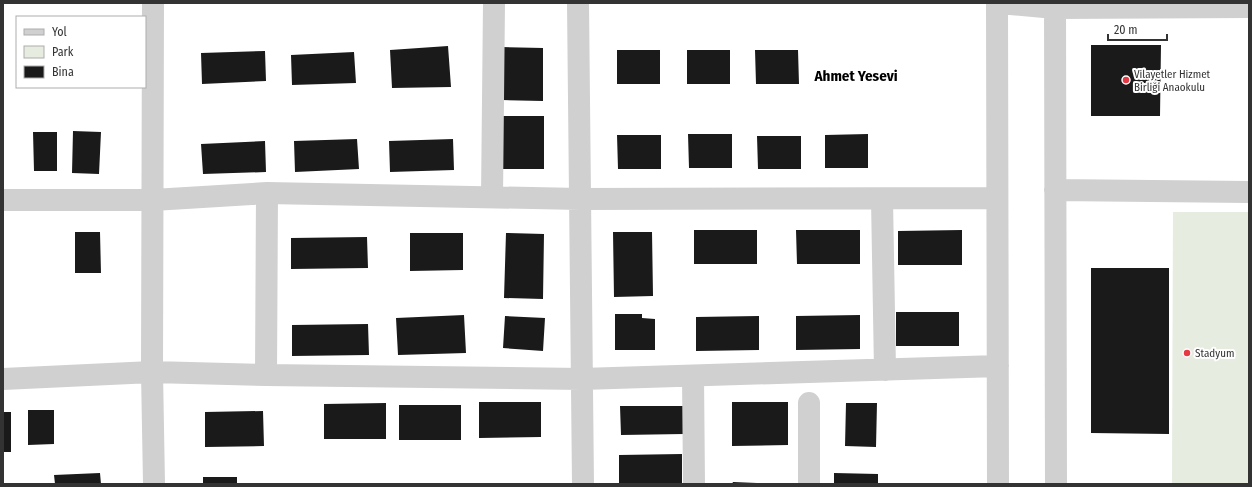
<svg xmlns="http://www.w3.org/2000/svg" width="1252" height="487" viewBox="0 0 1252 487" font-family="'Fira Sans Condensed',sans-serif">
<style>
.green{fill:#e6ecdf}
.building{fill:#1a1a1a}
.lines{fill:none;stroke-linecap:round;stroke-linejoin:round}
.minor{stroke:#d0d0d0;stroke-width:22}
.poi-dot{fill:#e63946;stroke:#fff;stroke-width:1.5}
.labels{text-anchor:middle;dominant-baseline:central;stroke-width:4;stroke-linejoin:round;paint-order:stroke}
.poi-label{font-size:11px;fill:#333;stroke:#fff;text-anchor:start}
.district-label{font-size:15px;font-weight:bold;fill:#000;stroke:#fff}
</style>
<rect width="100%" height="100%" fill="#fff"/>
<path class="green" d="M1173,212h76v272h-77z"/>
<path class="building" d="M1091,45h70l-1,71h-69z
M448,46l3,41 -59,1 -2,-38z
M502,47l41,1v53l-41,-1z
M617,50h43v34h-43z
M687,50h43v34h-43z
M755,50h43l1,34h-43z
M265,51l1,30 -64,3 -1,-31z
M354,52l2,31 -64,2 -1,-30z
M503,116h41v53h-41z
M73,131l28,1 -2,42 -27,-1z
M33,132h24v39h-23z
M688,134h44v34h-43z
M868,134v34h-43v-33z
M617,135h44v34h-43z
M757,136h44v33h-43z
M357,139l2,30 -64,3 -1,-31z
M453,139l1,31 -64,2 -1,-31z
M265,141l1,31 -63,2 -2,-30z
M694,230h63v34h-63z
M796,230h64v34h-63z
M962,230v35h-64v-34z
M75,232h25l1,41h-26z
M613,232h39l1,64 -39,1z
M410,233h53v37l-53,1z
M506,233l38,1 -1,65 -39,-1z
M367,237l1,31 -77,1v-31z
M1091,268h78v166l-78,-1z
M896,312h63v34h-63z
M615,314h27v4l13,1v31h-40z
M464,315l2,38 -68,2 -2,-37z
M860,315v34l-64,1v-34z
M505,316l40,2 -2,33 -40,-3z
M759,316v34l-63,1v-34z
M368,324l1,31 -77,1v-31z
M479,402h62v35l-62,1z
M732,402h56v43l-56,1z
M386,403v36h-62v-35z
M846,403h31l-1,44 -31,-1z
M399,405h62v35h-62z
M620,406h63l1,28 -63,1z
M28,410h26v34l-26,1z
M263,411l1,35 -59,1v-35z
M3,412h8v40h-8z
M682,454v29h-63v-28z
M100,473l1,11h-46l-1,-9z
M834,473l44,1v10h-44z
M203,477h34v7h-34z
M733,482l24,1v1h-25z"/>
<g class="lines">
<path class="minor" d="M153,3l-1,369 2,112
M578,3l5,481
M997,3l1,481
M999,3l56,5 194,-1
M1055,3l1,481
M1055,190l194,2
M492,197l2,-194
M882,199l3,171
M3,200h150l114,-7 313,6 417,-1
M266,375l1,-182
M693,376l1,108
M3,379l149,-7 114,3 316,4 416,-13
M809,484v-81"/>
</g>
<g class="poi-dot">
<circle cx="1126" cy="80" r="4"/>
<circle cx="1187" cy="353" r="4"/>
</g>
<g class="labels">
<g class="poi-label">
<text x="1134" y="74">Vilayetler Hizmet<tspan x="1134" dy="13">Birliği Anaokulu</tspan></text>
<text x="1195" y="353">Stadyum</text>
</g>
<g class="district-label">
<text x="856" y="76">Ahmet Yesevi</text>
</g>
</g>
<rect width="1252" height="487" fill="none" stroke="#333333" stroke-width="8"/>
<rect x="16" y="16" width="130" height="72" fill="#ffffff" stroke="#adadad"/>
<rect x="24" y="29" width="20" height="6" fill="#d0d0d0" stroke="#adadad"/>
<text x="52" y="36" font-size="12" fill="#333333">Yol</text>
<rect x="24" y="46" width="20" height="12" fill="#e6ecdf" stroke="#adadad"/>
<text x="52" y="56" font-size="12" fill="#333333">Park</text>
<rect x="24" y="66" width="20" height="12" fill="#1a1a1a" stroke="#adadad"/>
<text x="52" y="76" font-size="12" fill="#333333">Bina</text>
<path d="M1108 34v6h59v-6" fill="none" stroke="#333333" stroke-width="2"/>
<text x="1114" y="34" font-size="12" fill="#333333" stroke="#ffffff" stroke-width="3" paint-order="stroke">20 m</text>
</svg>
